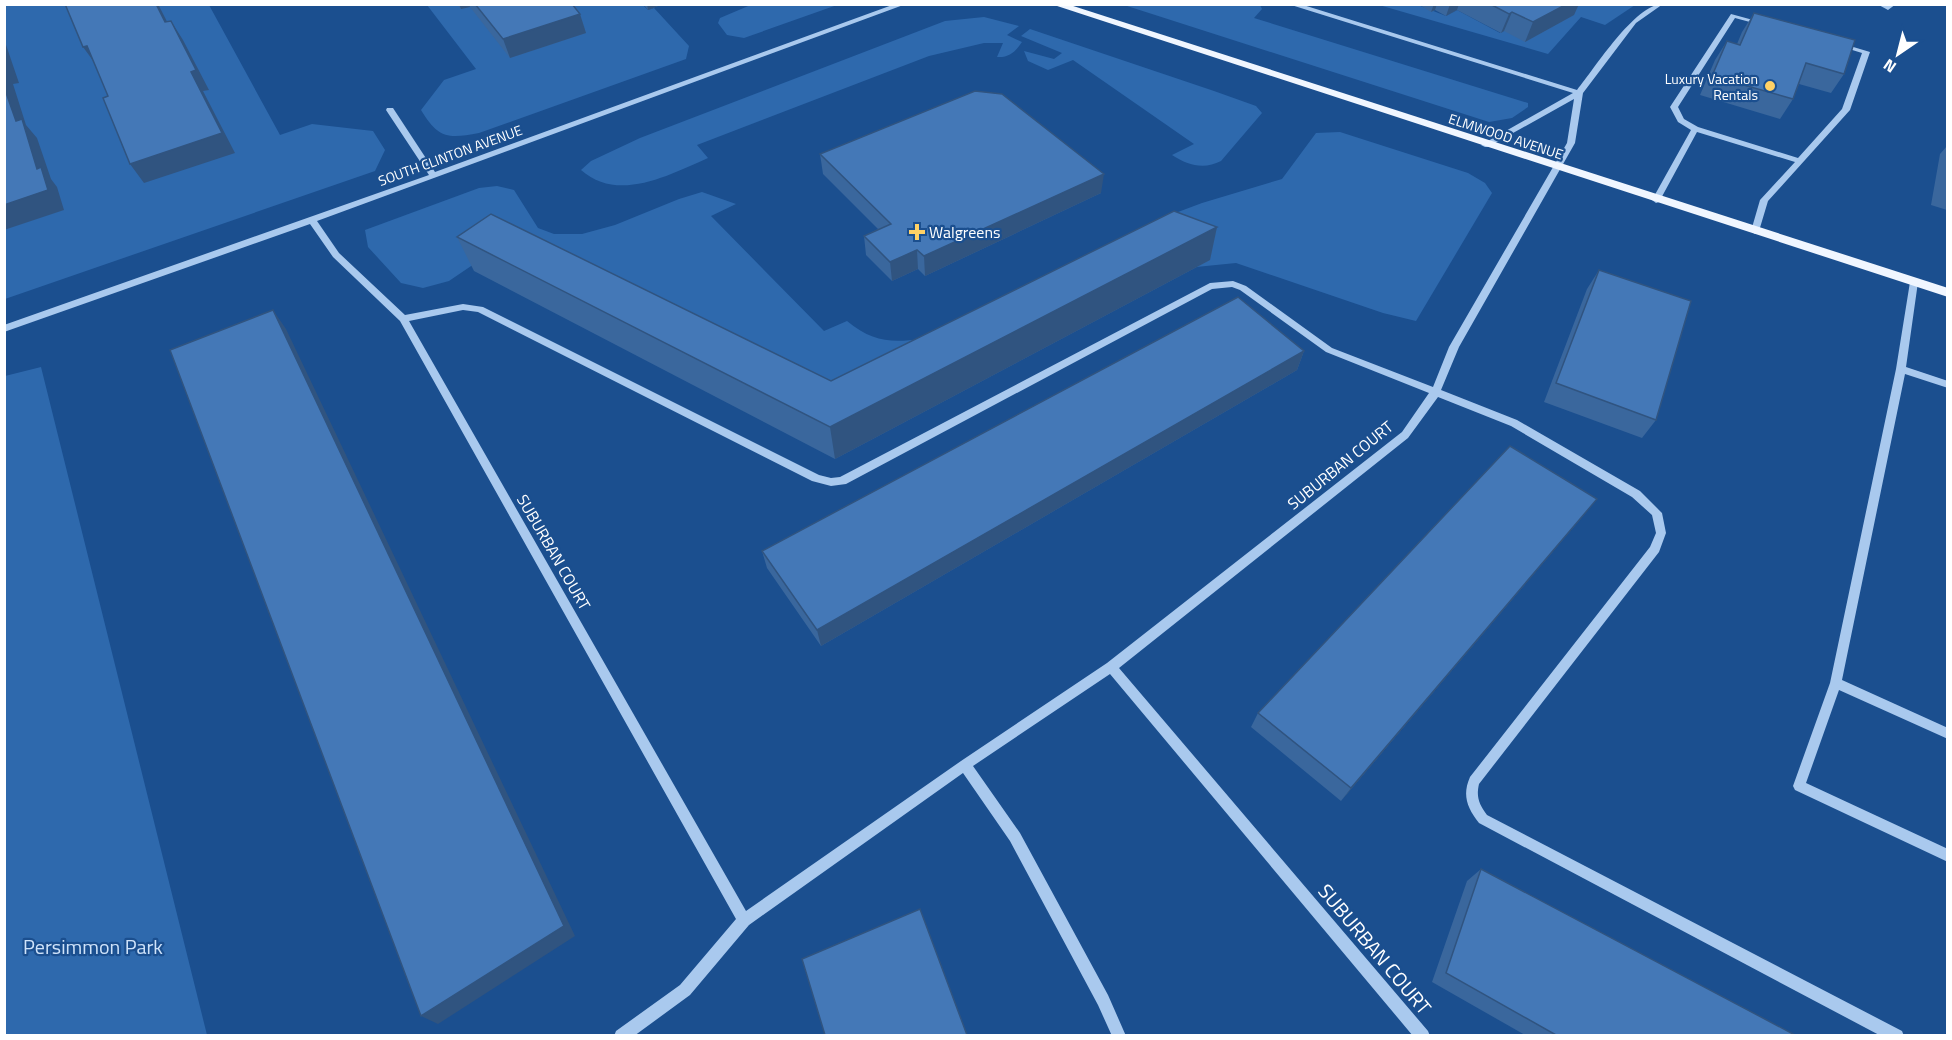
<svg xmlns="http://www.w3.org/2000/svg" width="1952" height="1040" viewBox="0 0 1952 1040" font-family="'Titillium Web',sans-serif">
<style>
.green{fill:#2e69ad}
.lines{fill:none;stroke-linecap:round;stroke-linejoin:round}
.minor{fill:#a9c9ee;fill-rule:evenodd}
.major{fill:#f0f6ff;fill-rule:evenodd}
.wall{fill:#3a679d}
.shaded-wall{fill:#305480}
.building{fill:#4478b7;stroke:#305480;stroke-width:1.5}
.poi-dot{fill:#ffd166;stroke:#1b4f8f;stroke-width:2}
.labels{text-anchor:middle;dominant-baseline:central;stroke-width:4.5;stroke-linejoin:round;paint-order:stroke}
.far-poi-label{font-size:14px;fill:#fff;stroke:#1b4f8f;text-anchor:end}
.far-street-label{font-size:14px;fill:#fff;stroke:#1b4f8f}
.poi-label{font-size:16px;fill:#fff;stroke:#1b4f8f;text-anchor:start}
.street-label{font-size:16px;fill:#fff;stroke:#1b4f8f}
.near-park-label{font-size:20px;fill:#cfe3fa;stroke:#1b4f8f}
.near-street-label{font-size:20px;fill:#fff;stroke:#1b4f8f}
</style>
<rect width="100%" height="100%" fill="#1b4f8f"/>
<path class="green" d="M753,4h84v1l-93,33 -17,-3 -9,-12 2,-5z
M1595,4l40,1 -30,20 -24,-8 -33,37 -169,-49h39l28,11 11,-6 43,23 52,-28z
M4,5h205l71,130 32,-11 61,7 12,19 -10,21 -370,128z
M427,5h216l5,5 6,-2 35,38 -3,13 -207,74c-32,6 -41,5 -58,-23l23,-30 32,-11z
M1124,5h136l2,4 -8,9 274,85v4l-16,11 -23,4z
M984,17l35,9 -12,9 15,7c-6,9 -13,16 -25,15l6,-14h-19l-55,13 -232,89 11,13c-39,17 -90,45 -127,12l10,-9 49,-23 305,-117z
M1030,29l184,62 42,15 6,7 -41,48c-17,9 -34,4 -49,-6l22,-11 -121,-84 -25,10 -20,-9 -4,-10 30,8 8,-6 -41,-17z
M1340,132l128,41 17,10 7,10 -76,128 -33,-8 -147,-50 -50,5 -357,137 -324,-162 -56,38 -26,7 -22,-5 -33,-36 -3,-17 114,-42 18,-2 17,4 24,38 16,6h28l33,-9 64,-26 23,-7 34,12 -25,12 113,115 23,-10c26,21 43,22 75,18l232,-118 48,-18 80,-24 34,-46z
M41,367l166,668h-202v-659z"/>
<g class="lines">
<path class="minor" d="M895,4h11l-589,217 22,32 66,62 58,-11 20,3 336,168 12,3 9,-1 370,-194 23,-2 13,5 86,62 101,39 16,-40 118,-204 7,-44 -86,48h-3l-4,-2 92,-52 -285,-89h12l277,86c18,-22 58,-86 86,-86l-27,19 -53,70 -8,50 -116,204 -18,43 76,30 123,71 22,22 4,20 -7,19 -180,232c-3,13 0,20 8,31l415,216 2,5h-23l-402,-213c-12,-15 -17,-28 -9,-46l180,-230 6,-14 -4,-18 -20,-18 -121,-71 -73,-29 -30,41 -289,230 309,363 2,5h-17l-303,-362 -137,92 47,67 88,162 18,41h-14l-14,-31 -88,-164 -47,-68 -214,152 -59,70 -56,41h-20l2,-5 64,-46 56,-66 -336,-598 -67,-64 -23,-33 -306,108v-7l425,-150 -43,-65 1,-2h6l42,64zM1232,287l8,3 86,62 103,41 -27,39 -295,231 -146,98 -215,150 -337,-590 54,-11 15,2 334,169 19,5 15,-2 366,-195z
M1877,4h19l-8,6z
M1731,14l33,9 -3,2 -26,-7 -57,89 6,12 14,8 100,31 44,-49 20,-56 -26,-8 4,-2 30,9 -20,58 -82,91 -9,30 -4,3 -4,-3 9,-31 35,-38 -98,-30 -38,70 -3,1 -4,-3 39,-70 -13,-8 -8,-15z
M1914,279l4,3 -12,85 42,14v7l-43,-14 -63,306 106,48v11l-109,-49 -33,93 142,66v13l-153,-72 -2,-4 37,-103 66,-314 14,-87z"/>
<path class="major" d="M1051,4h16l881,284v9z"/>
</g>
<path class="wall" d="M457,4h115l8,10 6,19 -76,25 -40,-51 -9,2z
M643,4h20l-15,6z
M1418,4h161l-5,11 -49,27 -21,-11 -3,2 -44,-23 -11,6 -11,-6 -4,2z
M1754,13l90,61 -13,19 -32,-9 -6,15 -13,20 -80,-24 15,-35 12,-19 10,3 5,-12z
M1947,146v64l-16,-5 9,-51z
M820,154l281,39 -176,83 -7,-7 -26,12 -26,-26 -2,-19 14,-7 -55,-55z
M1217,227l-7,33 -375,199 -361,-188 -17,-34 374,144z
M1599,270l57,150 -14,18 -98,-36 43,-113z
M1304,351l-7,19 -476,276 -54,-78 -5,-17z
M1583,516l-242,285 -90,-74 7,-14z
M1481,869l314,166h-270l-93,-53 35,-101z"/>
<path class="shaded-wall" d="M156,4h2l19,37 -12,-19z
M459,4h10l1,3 -9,2z
M647,4h16l-15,6z
M1434,4h3l-2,6 -4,2z
M1450,4h9l-2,6 -11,6z
M1567,4h12l-5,11 -49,27 8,-20z
M1512,12l-8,19 -3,2 8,-19z
M580,14l6,19 -76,25 -7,-19z
M171,21l12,19 26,50 -6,1 32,62 -91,30 -14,-19 61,-92z
M4,39l15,44 -6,1 13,41 11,13 14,41 6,8 7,23 -60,20v-25l33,-36 -21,-48 -12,-34z
M87,46l10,20 -14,-19z
M1104,174l-3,19 -176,83 -1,-20z
M1217,227l-7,33 -375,199 -5,-32z
M917,250l1,19 -26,12 -2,-19z
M273,310l13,19 289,607 -137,88 -17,-8z
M1304,351l-7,19 -476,276 -4,-16z
M1597,499l-14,17 -242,285 10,-13z"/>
<path class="building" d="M65,4h91l9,18 6,-1 25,49 -5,2 31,61 -92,31 -27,-66 5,-2 -21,-50 -4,1z
M475,4h97l8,10 -77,25z
M1490,4h77l-34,18 -21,-10 -3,2z
M1754,13l101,27 -11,34 -38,-11 -13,36 -81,-23 15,-35 13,4z
M4,87l12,34 6,-2 15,50 4,-2 7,23 -44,15z
M975,91l27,3 102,80 -180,82 -7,-6 -27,12 -26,-26 27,-12 -71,-70z
M1174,211l43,16 -387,200 -373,-190 34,-23 340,167z
M1599,270l92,31 -35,119 -100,-37z
M1238,297l66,54 -487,279 -55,-79z
M273,310l291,616 -143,90 -251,-666z
M1510,446l87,53 -246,289 -93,-75z
M1481,869l314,166h-239l-110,-62z
M920,909l47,126h-142l-23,-76z"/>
<g class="poi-dot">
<circle cx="1770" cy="86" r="6"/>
<path d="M914 223h6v6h6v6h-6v6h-6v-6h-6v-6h6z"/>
</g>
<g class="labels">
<g class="far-poi-label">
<text x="1758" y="78">Luxury Vacation<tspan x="1758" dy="16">Rentals</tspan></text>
</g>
<g class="far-street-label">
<text transform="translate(1506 136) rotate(18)">ELMWOOD AVENUE</text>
<text transform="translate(450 155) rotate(-20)">SOUTH CLINTON AVENUE</text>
</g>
<g class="poi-label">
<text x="929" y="232">Walgreens</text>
</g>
<g class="street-label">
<text transform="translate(1340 465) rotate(-39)">SUBURBAN COURT</text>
<text transform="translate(554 552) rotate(60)">SUBURBAN COURT</text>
</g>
<g class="near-park-label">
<text x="93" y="946">Persimmon Park</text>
</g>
<g class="near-street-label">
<text transform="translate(1375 949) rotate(50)">SUBURBAN COURT</text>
</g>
</g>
<rect width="1952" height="1040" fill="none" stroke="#ffffff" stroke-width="12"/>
<g transform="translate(1898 54) rotate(215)" stroke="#1b4f8f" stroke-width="4.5" paint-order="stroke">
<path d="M0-4.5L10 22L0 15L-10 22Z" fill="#ffffff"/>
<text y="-9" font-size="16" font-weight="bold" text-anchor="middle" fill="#ffffff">N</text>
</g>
</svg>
